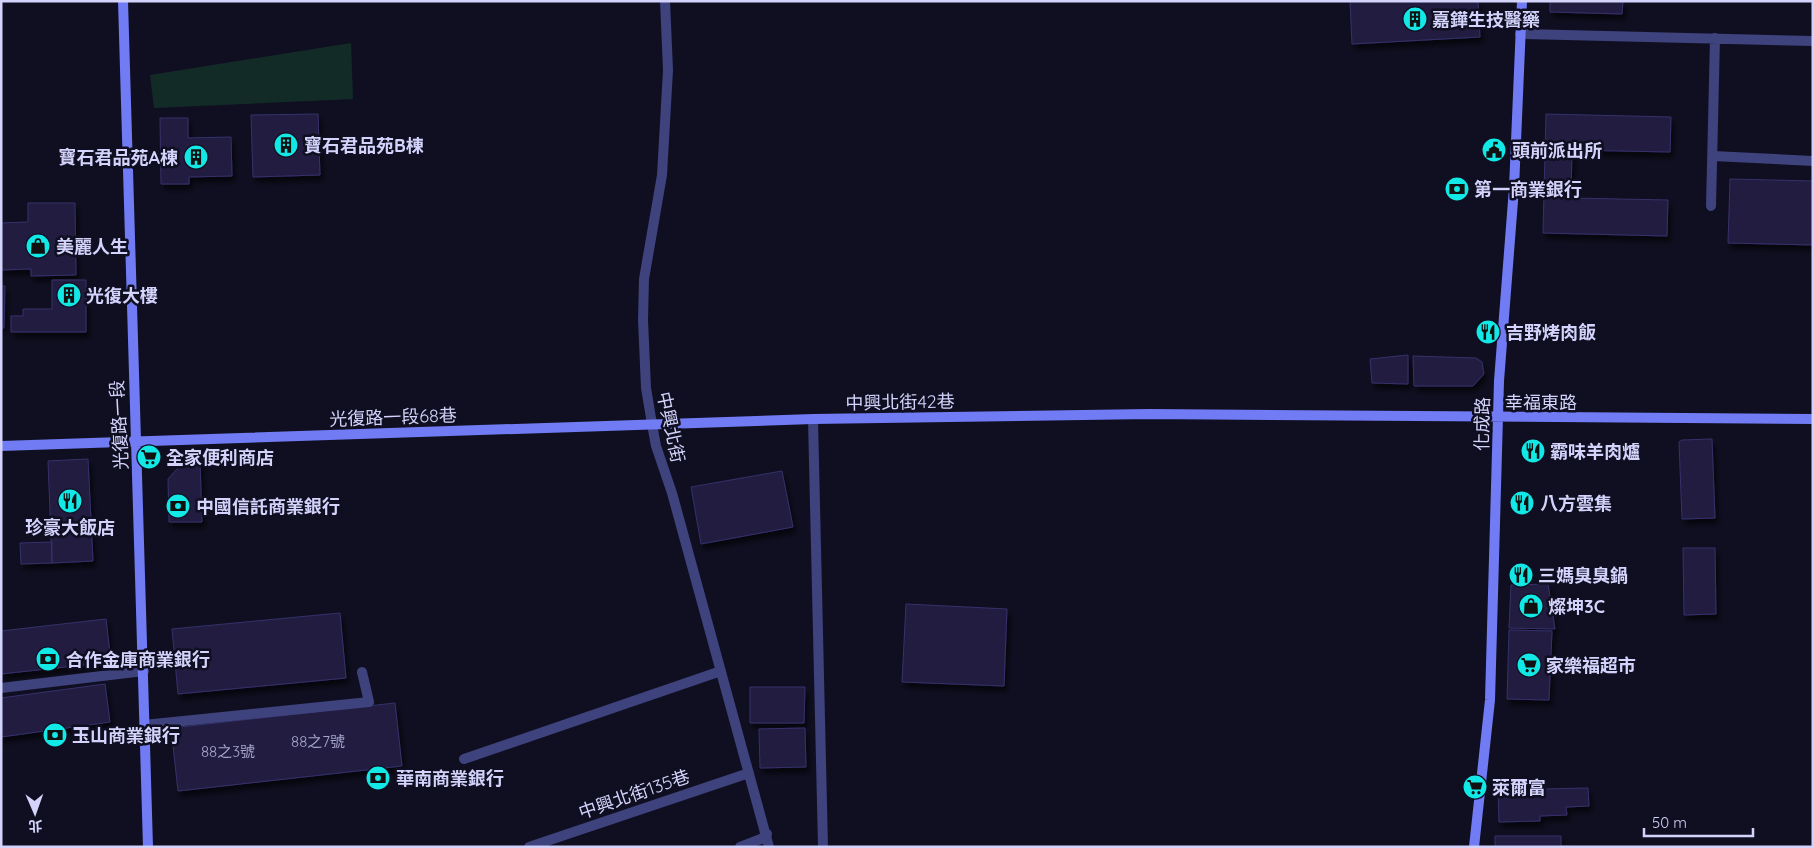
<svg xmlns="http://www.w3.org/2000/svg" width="1814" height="848" viewBox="0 0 1814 848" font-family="Quicksand,'Noto Sans TC',sans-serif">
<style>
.green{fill:#132b27}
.building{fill:#201d41;stroke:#36316b;filter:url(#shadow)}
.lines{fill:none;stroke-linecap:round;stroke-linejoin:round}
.street{stroke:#3e427d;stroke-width:10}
.secondary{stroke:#717cf4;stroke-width:10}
.labels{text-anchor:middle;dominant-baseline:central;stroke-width:5;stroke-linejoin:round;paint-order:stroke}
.number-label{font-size:15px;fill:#a6a6cd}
.poi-label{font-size:18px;font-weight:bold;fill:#d3d3fc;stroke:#100f21;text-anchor:start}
.street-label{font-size:18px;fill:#d3d3fc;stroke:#100f21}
</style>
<defs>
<filter id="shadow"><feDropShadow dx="3" dy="5.5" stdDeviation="2.5" flood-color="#0009"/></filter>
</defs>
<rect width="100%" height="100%" fill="#100f21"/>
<path class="green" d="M351,43l2,56 -199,9 -4,-33z"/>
<path class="building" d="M1350,1h128l2,36 -128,7z
M1550,1h73l-1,13 -72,-2z
M318,114l2,61 -67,2 -2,-62z
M1546,114l125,3 -1,35 -98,-2 -1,48 97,2 -1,36 -124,-3z
M160,118h28v20l43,-1 1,39 -43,1v7h-28z
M1730,179l83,2v64l-85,-2z
M28,203h47l1,72 -45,1v-7l-30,1v-47l27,-1z
M52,280h34v52h-75v-16h12v-7h29z
M1,286h4l-1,42h-3z
M1408,355v29l-36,-1 -2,-24z
M1413,356l63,2 6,4 2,12 -11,12h-59z
M1712,439l3,79 -33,1 -3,-77 3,-2z
M88,459l5,102 -41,2 -4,-102z
M185,460h15l2,62h-33l-1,-43z
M782,471l11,56 -92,17 -10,-57z
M52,542v21l-31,1 -1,-21z
M1683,548h32l1,66 -32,1z
M1548,584l7,45 -46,-1 2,-43z
M906,604l101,5 -3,77 -102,-4z
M340,613l6,65 -168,16 -6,-65z
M106,619l5,43 -110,12v-43z
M1509,630l43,1 -3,69 -42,-1z
M105,684l5,38 -109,15v-39z
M750,687h55l-1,36h-54z
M395,703l7,63 -224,25 -7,-63z
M805,728l1,39 -46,1 -1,-39z
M1588,788l1,18 -23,1 1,8 -27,1v5l-41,1 -1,-32z
M1495,836h66v10l30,1h-96z"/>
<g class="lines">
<path class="street" d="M665,1l3,69 -6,105 -18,104 -1,41 3,68 6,36 4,22 16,47 97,354
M1520,34l293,7
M1713,156l100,5
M1711,206l4,-168
M813,419l10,428
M1,688l143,-17
M144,725l225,-23 -7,-30
M464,759l257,-88
M529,847l220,-74
M740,847l21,-8 6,-5"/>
<path class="secondary" d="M123,1l25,846
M1,446l812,-27 336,-5 664,5
M1474,847l16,-147 9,-319 15,-193 8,-187"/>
</g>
<defs>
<symbol id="building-disc" viewBox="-11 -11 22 22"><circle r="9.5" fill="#12e9e7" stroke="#100f21"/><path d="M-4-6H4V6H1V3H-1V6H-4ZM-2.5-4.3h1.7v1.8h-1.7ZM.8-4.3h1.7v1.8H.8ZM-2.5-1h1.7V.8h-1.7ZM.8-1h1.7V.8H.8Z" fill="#111"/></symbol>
<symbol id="civic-disc" viewBox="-11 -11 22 22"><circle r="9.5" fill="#12e9e7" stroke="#100f21"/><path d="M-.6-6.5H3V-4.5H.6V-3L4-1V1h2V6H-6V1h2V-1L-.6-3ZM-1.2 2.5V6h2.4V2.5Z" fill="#111"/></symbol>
<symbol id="bank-disc" viewBox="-11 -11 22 22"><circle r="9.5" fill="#12e9e7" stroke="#100f21"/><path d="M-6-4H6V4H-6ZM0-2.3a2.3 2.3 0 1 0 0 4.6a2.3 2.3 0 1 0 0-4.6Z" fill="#111"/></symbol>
<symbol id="shop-disc" viewBox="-11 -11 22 22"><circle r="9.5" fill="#12e9e7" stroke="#100f21"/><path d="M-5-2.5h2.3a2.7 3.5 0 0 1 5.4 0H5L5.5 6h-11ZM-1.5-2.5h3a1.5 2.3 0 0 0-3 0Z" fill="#111"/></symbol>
<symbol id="restaurant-disc" viewBox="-11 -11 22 22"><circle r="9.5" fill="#12e9e7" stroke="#100f21"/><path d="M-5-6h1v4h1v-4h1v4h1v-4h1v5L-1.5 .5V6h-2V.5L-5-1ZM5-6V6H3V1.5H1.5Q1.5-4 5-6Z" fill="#111"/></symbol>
<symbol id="supermarket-disc" viewBox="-11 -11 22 22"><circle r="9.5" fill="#12e9e7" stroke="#100f21"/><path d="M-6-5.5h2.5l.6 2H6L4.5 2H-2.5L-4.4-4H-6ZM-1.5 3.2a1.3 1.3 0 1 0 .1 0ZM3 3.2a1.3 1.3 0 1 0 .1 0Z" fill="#111"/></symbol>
</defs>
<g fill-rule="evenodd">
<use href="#building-disc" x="1401" y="5" width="28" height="28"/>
<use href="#building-disc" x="272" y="131" width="28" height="28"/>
<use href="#civic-disc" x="1480" y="136" width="28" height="28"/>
<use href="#building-disc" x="182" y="143" width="28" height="28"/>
<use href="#bank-disc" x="1443" y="175" width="28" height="28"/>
<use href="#shop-disc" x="24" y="232" width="28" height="28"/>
<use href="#building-disc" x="55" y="281" width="28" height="28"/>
<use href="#restaurant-disc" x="1474" y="318" width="28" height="28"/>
<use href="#restaurant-disc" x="1519" y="437" width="28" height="28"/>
<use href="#supermarket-disc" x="135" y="443" width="28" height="28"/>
<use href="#restaurant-disc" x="56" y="487" width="28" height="28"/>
<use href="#restaurant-disc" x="1508" y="489" width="28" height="28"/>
<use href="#bank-disc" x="164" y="492" width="28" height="28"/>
<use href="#restaurant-disc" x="1507" y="561" width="28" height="28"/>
<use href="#shop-disc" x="1517" y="592" width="28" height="28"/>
<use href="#bank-disc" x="34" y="645" width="28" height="28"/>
<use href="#supermarket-disc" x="1515" y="651" width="28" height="28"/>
<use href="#bank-disc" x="41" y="721" width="28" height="28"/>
<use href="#bank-disc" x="364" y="764" width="28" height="28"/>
<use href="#supermarket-disc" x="1461" y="773" width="28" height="28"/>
</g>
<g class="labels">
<g class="number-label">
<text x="318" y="741">88之7號</text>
<text x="228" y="751">88之3號</text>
</g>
<g class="poi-label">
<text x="1432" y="19">嘉鏵生技醫藥</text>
<text x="304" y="145">寶石君品苑B棟</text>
<text x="1512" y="150">頭前派出所</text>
<text x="178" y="157" text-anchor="end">寶石君品苑A棟</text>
<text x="1474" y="189">第一商業銀行</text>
<text x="56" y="246">美麗人生</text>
<text x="86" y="295">光復大樓</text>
<text x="1506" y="332">吉野烤肉飯</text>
<text x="1550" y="451">霸味羊肉爐</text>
<text x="166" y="457">全家便利商店</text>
<text x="1540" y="503">八方雲集</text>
<text x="196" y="506">中國信託商業銀行</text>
<text x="70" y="527" text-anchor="middle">珍豪大飯店</text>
<text x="1538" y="575">三媽臭臭鍋</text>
<text x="1548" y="606">燦坤3C</text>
<text x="66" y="659">合作金庫商業銀行</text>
<text x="1546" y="665">家樂福超市</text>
<text x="72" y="735">玉山商業銀行</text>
<text x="396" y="778">華南商業銀行</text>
<text x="1492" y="787">萊爾富</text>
</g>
<g class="street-label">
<text transform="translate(900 402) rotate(-1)">中興北街42巷</text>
<text x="1541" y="402">幸福東路</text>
<text transform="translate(393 417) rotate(-2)">光復路一段68巷</text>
<text transform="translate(1482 424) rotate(-89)">化成路</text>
<text transform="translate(119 425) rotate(-93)">光復路一段</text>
<text transform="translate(671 427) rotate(78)">中興北街</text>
<text transform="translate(634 794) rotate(-19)">中興北街135巷</text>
</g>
</g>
<rect width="1814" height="848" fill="none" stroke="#d3d3fc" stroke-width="5"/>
<g transform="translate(35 813) rotate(178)" stroke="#100f21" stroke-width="4" paint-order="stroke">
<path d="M0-4L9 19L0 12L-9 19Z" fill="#d3d3fc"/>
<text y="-8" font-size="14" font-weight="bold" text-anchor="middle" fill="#d3d3fc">北</text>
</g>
<path d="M1644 828v8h109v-8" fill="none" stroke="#d3d3fc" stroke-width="2.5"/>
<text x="1652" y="828" font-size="15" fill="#d3d3fc" stroke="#100f21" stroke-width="4" paint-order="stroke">50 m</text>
</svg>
